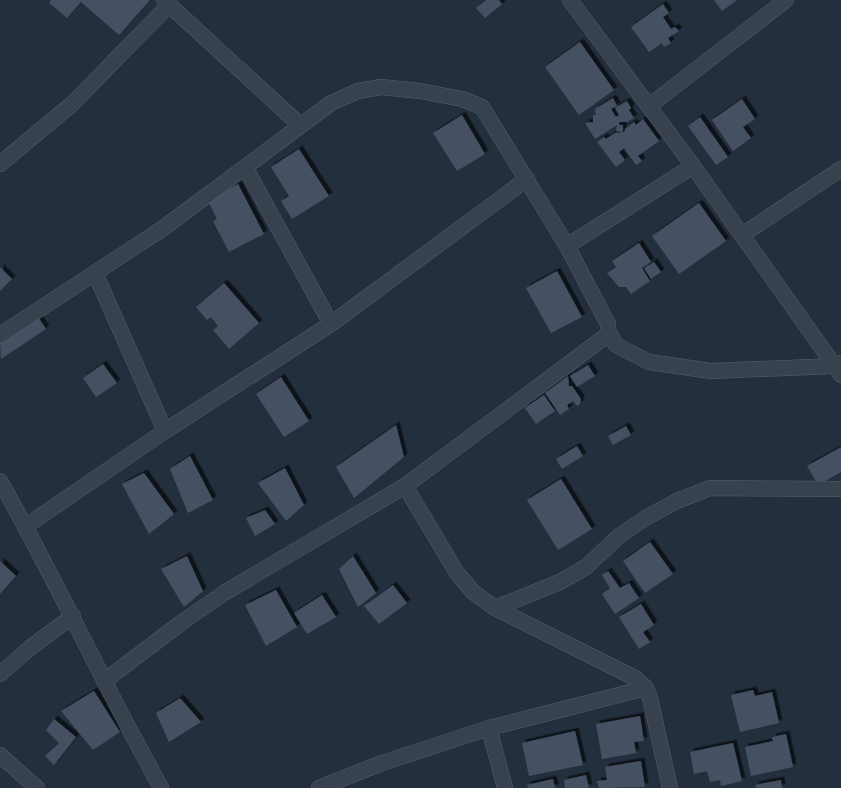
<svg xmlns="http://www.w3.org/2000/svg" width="841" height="788" viewBox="0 0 841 788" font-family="Ubuntu,sans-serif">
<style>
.building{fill:#455162;filter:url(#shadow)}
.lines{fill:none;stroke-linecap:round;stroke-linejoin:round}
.street-casing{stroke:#565f6c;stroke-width:16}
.street{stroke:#38414e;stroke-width:15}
</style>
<defs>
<filter id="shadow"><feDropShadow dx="3.5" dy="-3.5" stdDeviation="0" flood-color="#0009"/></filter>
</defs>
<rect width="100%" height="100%" fill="#242f3e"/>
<path class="building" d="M51,0h99l-31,35 -38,-33 -14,16 -18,-15z
M486,0h13l3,4 -17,14 -9,-10z
M714,0h23l-15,11z
M663,4l6,9 -6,4 8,12 4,-2 4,4 -11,7 3,5 -7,4 -2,-4 -13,9 -18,-25z
M580,42l34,48 -35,25 -34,-48z
M613,98l4,8 -6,3 5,8 3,-2 -4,-7 12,-7 4,7 -2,2 5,8 -7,4h-8v3h4v7l-7,-1 1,-6 -22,14 -10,-16 8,-1v-7h3l-1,-6z
M742,99l13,20 -12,8 8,11 -18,13 -21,-31z
M462,115l23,39 -28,17 -24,-38z
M700,117l28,40 -12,8 -28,-39z
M643,119l16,22 -21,15 4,5 -6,4 -12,-17 -5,4 6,8 -9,7 -19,-25 7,-5 2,2 9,-6 9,-1 2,-4 8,-6 2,3z
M299,149l30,47 -37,23 -11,-18 8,-5 -18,-29z
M238,184l26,50 -35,18 -16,-31 4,-2 -9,-18z
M699,203l27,38 -47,33 -27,-38z
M639,243l12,19 -9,6 8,13 -19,13 -5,-7h-7l-12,-14 9,-6 -4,-6z
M654,262l7,10 -10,7 -7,-11z
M0,267l12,12 -12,12z
M557,271l25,46 -31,16 -25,-45z
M224,283l35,40 -30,26 -16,-19 5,-4 -7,-9 -4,3 -11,-13z
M38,317l8,12 -45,30 -1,-17z
M103,364l14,19 -21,14 -13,-19z
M588,365l7,11 -18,11 -7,-11z
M568,376l1,10h3l9,13 -1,5 -3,2 -4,-5 -6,4 2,4 -9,6 -15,-22z
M281,377l28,44 -25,16 -28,-43z
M544,395l11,16 -19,13 -11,-16z
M396,425l8,32 -50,41 -18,-31z
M626,426l5,9 -18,10 -5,-9z
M577,446l6,10 -21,13 -6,-10z
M841,447v25l-23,13 -11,-19z
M190,456l23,44 -25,13 -18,-44z
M285,468l19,37 -18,16 -28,-38z
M144,473l30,41 -25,20 -27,-50z
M561,479l31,50 -34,21 -31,-50z
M265,510l10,14 -20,12 -9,-18z
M650,542l23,32 -28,19 -22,-32z
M187,556l16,35 -19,16 -23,-38z
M353,556l23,37 -18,14 -19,-38z
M0,561l16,15 -16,18z
M608,571l12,17 9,-5 10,15 -24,16 -13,-20 8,-6 -8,-13z
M393,585l14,18 -28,21 -15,-18z
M276,590l21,37 -31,19 -21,-41z
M322,595l14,22 -29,17 -13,-21z
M641,604l13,21 -11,7 7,10 -11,7 -20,-32z
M753,690l2,6 17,-4 7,31 -39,9 -9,-37z
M94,691l26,41 -27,18 -32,-39z
M180,698l21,24 -32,20 -13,-29z
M640,716l4,25 -10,1 2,11 -34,6 -6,-35z
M54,719l22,18 -22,28 -9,-9 14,-13 -13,-13z
M575,731l8,34 -54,11 -7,-33z
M786,734l7,33 -42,9 -6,-29 28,-6 -1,-4z
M733,743l9,38 -21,5 -1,-6 -10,2 -3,-11 -13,3 -4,-22z
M641,761l4,26 -46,1 -2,-7 10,-1 -2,-13z
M586,775l3,13h-24l-1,-8z
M553,779l2,9h-27l-1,-3z
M781,780l1,8h-26l-1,-3z"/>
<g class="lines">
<defs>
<path id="street" d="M164,0l136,125
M570,0l123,166 148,209
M649,106l137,-106
M0,164l72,-60 97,-99
M245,167l86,157
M742,235l99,-66
M567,246l126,-80
M95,273l70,158
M608,331l8,14 33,17 62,9 124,-5 5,-3
M0,335l162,-106 169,-126 27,-12 23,-4 39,4 42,8 20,8 85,139 41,78v7l-2,5 -201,150 -181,107 -39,27 -81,61
M0,481c37,65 70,132 104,199 18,37 38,72 57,108
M405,486l52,87 16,19 22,16 140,70 11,10 4,10 20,90
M26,526l139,-95 166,-107 196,-145
M495,608l65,-26 26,-15 33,-31 28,-19 30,-16 33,-13 131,1
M0,674l31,-27 42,-31
M489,728l16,60
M0,755l37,33
M319,788l63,-25 107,-35 157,-40"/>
</defs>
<use href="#street" class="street-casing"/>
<use href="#street" class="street"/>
</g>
</svg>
